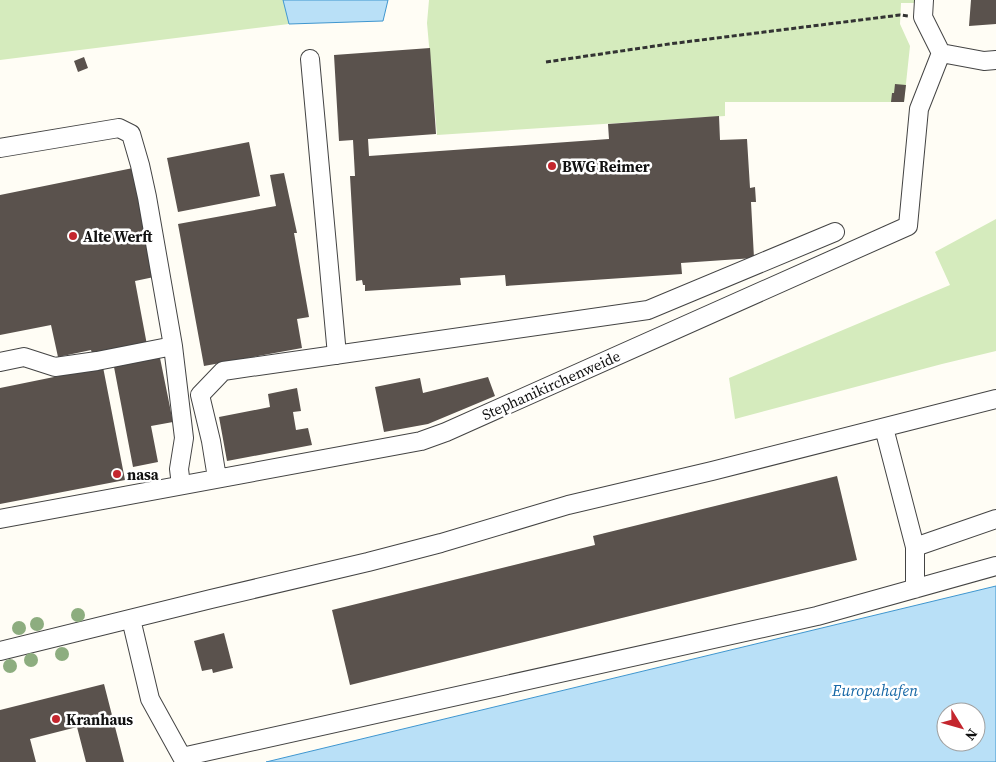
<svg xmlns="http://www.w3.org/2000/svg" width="996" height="762" viewBox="0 0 996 762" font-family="'Source Serif 4',serif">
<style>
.green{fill:#d5ebbd}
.water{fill:#b9e0f7;stroke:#3f96cf;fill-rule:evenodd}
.building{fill:#5a524d}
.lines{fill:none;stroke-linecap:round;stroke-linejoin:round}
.minor-casing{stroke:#444;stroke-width:20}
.path{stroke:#333;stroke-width:3;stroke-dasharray:5 2.5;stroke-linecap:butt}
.minor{stroke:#fff;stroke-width:18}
.tree{fill:#8dad7f}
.poi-dot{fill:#c4262e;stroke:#fff;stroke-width:2}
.labels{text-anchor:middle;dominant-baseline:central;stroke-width:5;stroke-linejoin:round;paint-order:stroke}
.poi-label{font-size:15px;font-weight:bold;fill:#111;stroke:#fff;text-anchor:start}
.street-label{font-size:15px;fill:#111;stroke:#fff}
.water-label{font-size:16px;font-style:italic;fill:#1768a6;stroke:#fff}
</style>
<rect width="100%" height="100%" fill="#fffdf5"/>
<path class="green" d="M0,0h283l6,24 -289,36z
M429,0h488v3h-16l-1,21 10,22 -6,56h-179v14l-288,19 -10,-112z
M996,219v132l-54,13 -207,55 -6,-41 221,-93 -15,-33z"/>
<path class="water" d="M283,0h105l-5,21 -94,3z
M996,586v176h-730zM946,712h30v30h-30z"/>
<path class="building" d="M971,0h25v24l-27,2z
M430,48l6,86 -68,5 1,17 240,-17 -1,-15 111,-8 1,24 27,-1 3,49 5,-1 1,15h-5l3,56 -73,5 1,11 -176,12 -1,-11 -45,3 1,7 -96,6v-6h-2l-1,-5 -6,1 -6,-105h5l-2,-36 -14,1 -5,-86z
M84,57l4,11 -10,4 -4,-11z
M895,84l11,1 -2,17h-13l1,-9h2z
M249,142l11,54 -82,16 -11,-54z
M133,168l21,109 -19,4 12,64 -54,11 -2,-6 -33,7 -7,-32 -51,10v-140z
M284,173l13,60h-3l15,84 -12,2 5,29 -98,18 -26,-142 98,-18 -6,-31z
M160,358l13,64 -22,4 7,36 -25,5 -19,-100z
M103,367l22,113 -125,24v-116z
M488,377l7,19 -67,28 -44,8 -9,-45 45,-9 3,15z
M297,388l4,23 -8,1 3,18 12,-2 4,17 -85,16 -8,-44 51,-10 -2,-13z
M837,476l20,84 -507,125 -18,-75 263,-65 -2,-9z
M224,633l9,35 -20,5 -1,-4 -10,2 -8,-30z
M104,684l20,78h-38l-9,-35 -47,12 6,23h-36v-52z"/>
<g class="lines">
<defs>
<path id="minor" d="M924,0l-1,17 18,36
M941,53l43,8 12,-1
M310,59l27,296
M0,148l119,-20 12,6 9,31 7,32 26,149 11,92 -5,31 2,16
M0,362l24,-5 31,10 42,-6 76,-15
M884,428l31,119 81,-28
M217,478l-6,-37 -11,-46 23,-24 425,-61 187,-78
M0,519l421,-78 25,-9 462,-206 11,-117 22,-56
M915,547v42
M131,619l19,80 32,58 635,-141 179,-50
M0,651l211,-52 157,-37 73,-19 127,-38 144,-34 284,-72"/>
</defs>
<use href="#minor" class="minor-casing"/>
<path class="path" d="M546,62l123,-18 231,-29 8,1"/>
<use href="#minor" class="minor"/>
</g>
<g class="tree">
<circle cx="78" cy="615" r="7"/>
<circle cx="37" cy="624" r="7"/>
<circle cx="19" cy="628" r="7"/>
<circle cx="62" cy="654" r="7"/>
<circle cx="31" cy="660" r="7"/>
<circle cx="10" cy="666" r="7"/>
</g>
<g class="poi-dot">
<circle cx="552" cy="166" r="5"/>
<circle cx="73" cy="236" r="5"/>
<circle cx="117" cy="474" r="5"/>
<circle cx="56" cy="719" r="5"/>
</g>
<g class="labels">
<g class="poi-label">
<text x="562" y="166">BWG Reimer</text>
<text x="83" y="236">Alte Werft</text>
<text x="127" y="474">nasa</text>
<text x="66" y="719">Kranhaus</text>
</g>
<g class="street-label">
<text transform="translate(551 385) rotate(-24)">Stephanikirchenweide</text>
</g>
<g class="water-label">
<text x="875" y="690">Europahafen</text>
</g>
</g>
<g transform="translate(961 727) rotate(127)"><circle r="24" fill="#ffffff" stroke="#a0a0a0"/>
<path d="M0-4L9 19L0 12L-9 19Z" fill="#c4262e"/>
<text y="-8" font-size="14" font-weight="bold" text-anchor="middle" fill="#111111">N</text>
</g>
</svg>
